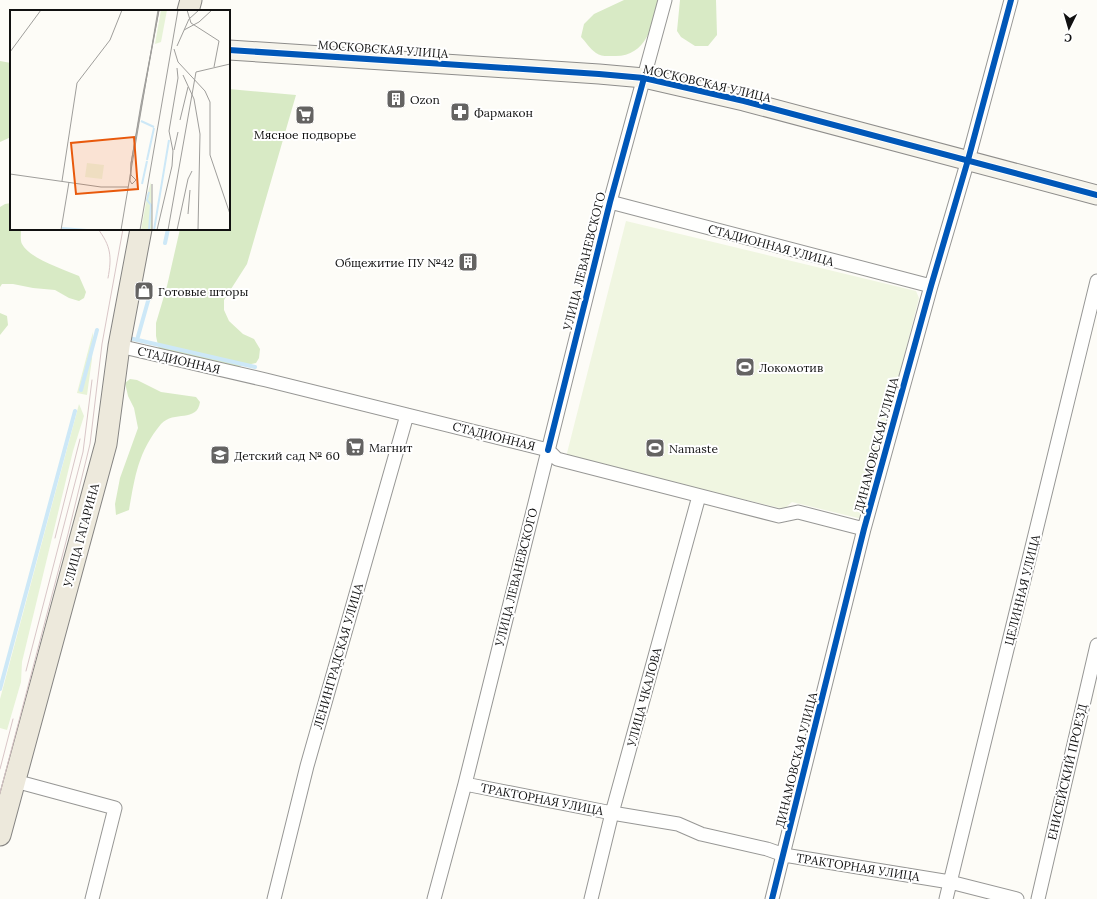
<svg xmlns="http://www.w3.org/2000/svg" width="1097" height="899" viewBox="0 0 1097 899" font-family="Lora,serif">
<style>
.green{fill:#e7f3d7}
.forest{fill:#d8eac5}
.pitch{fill:#f0f6e1}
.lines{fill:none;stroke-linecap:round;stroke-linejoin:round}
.stream{stroke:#cde8f7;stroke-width:4}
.street-casing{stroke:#979795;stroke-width:15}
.secondary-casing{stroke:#8e8d8b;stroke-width:21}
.primary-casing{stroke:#858482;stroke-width:23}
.street{stroke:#fffffe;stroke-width:13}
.secondary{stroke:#f6f4eb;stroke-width:19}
.primary{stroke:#ede9dc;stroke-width:21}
.tram{stroke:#d9c6c7;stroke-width:1}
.cycleway-casing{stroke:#fff;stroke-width:8}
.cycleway{stroke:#0057b8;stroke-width:6}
.labels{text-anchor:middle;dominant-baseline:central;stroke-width:4;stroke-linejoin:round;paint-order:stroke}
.street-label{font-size:12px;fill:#111;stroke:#fff}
.poi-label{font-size:12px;fill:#111;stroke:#fff;text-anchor:start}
.inset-river{fill:none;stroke:#cde8f7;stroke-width:2}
.inset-road{fill:none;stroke:#9f9e9b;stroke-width:1}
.view{fill:#e8590c;fill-opacity:0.15;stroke:#e8590c;stroke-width:2}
.inset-edge{fill:none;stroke:#111;stroke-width:2}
</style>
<rect width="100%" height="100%" fill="#fdfcf7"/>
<path class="green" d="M93,332l-1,27 -5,36 -10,-2z
M79,404l5,12 -11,35 -51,211 -1,20 -14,48 -7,-2v-29z"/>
<path class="forest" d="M624,0h35c-6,26 -13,57 -45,56 -6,0 -13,1 -18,-3 -6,-4 -10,-11 -15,-16l3,-13 10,-10z
M680,0h36l1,35 -9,11h-13l-14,-9 -4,-6z
M0,61l11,2v74l-11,5z
M229,89l67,6 -49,169 -23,36v10l5,11 14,13 11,5 6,10 -1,9 -3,5 -19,4 -78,-17 -3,-14v-13l11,-37 13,-57h49z
M11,203v26h10c0,5 -1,11 1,15 8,15 41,25 57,32l7,16 -2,6 -5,3 -10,-3 -14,-8 -22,-2 -20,-4h-11l-2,3v-80l5,-3z
M0,313l7,3 1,9 -8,10z
M130,379l7,1 24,12 35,5 4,5c-3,21 -26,8 -39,22 -23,28 -26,52 -32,86l-13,5 -1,-11 5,-26 18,-50 -4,-20 -6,-12 -3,-13z"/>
<path class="pitch" d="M626,221l290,70 3,7 -57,221 -70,-17 -8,7 -218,-52z"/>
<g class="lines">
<path class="stream" d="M165,243l3,-14
M129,338l126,29
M137,340l13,-46
M81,390l16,-60
M0,689l75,-278"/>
<defs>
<path id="street" d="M610,202l321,84
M119,346l147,34 282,70 9,9 222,57 19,-4 66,17
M15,781l100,27 -23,91
M465,784l147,29 66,11 23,10 66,15 17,6 166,27 67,17
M274,899l33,-133 100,-351
M434,899l31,-115 145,-582 55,-202
M591,899l21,-86 87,-317
M772,899l92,-370 67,-243 37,-126 43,-160
M946,899l151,-618
M1038,899l59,-254"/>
<path id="secondary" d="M229,50l370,24 45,4 100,23 353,94"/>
<path id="primary" d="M188,11l3,-11
M0,835l106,-391 13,-98 22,-117"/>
</defs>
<use href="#street" class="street-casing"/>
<use href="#secondary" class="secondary-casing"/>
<use href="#primary" class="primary-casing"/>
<use href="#street" class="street"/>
<use href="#secondary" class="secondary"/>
<use href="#primary" class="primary"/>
<path class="tram" d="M98,229c13,17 14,28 10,49
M55,538l25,-99
M26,671l57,-219 9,-72
M0,769l13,-50
M0,793l68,-259 22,-90 12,-100 21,-115"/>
<defs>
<path id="cycleway" d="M229,50l370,24 45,4 100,23 353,94
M548,450l62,-248 34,-124
M772,899l92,-370 67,-243 37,-126 43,-160"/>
</defs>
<use href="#cycleway" class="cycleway-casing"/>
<use href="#cycleway" class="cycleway"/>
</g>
<defs>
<symbol id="building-square" viewBox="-11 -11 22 22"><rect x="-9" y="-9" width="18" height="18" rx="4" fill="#646362" stroke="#fff"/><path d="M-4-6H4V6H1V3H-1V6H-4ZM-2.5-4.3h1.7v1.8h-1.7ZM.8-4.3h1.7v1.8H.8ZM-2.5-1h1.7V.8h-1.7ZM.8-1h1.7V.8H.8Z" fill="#fff"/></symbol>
<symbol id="pharmacy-square" viewBox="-11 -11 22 22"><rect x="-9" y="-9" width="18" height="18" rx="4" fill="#646362" stroke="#fff"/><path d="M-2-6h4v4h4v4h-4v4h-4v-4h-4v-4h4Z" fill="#fff"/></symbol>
<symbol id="supermarket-square" viewBox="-11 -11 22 22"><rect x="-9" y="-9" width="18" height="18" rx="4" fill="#646362" stroke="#fff"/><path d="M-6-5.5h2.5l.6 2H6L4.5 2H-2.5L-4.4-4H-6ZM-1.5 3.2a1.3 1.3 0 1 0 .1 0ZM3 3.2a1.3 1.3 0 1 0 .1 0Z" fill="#fff"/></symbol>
<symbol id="shop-square" viewBox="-11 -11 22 22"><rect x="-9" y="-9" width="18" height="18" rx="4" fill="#646362" stroke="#fff"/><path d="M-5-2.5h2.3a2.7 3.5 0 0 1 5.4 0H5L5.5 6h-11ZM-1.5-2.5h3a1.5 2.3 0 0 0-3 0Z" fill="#fff"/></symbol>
<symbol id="stadium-square" viewBox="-11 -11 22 22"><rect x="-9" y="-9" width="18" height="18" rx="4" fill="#646362" stroke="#fff"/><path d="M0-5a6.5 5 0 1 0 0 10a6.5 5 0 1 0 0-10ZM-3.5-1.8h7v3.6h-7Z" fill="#fff"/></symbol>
<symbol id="school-square" viewBox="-11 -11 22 22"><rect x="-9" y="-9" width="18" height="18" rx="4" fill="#646362" stroke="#fff"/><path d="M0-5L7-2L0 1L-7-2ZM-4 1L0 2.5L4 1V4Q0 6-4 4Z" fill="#fff"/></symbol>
</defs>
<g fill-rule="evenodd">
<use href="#building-square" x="385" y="88" width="22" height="22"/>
<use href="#pharmacy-square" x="449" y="101" width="22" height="22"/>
<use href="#supermarket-square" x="294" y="104" width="22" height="22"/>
<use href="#building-square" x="457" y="251" width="22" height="22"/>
<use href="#shop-square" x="133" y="280" width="22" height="22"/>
<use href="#stadium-square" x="734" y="356" width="22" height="22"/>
<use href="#supermarket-square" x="344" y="436" width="22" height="22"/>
<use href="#stadium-square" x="644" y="437" width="22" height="22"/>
<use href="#school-square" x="209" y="444" width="22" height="22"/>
</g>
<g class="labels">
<g class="street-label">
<text transform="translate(383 49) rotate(4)">МОСКОВСКАЯ УЛИЦА</text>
<text transform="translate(707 83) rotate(13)">МОСКОВСКАЯ УЛИЦА</text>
<text transform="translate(771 245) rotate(15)">СТАДИОННАЯ УЛИЦА</text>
<text transform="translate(584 261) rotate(-76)">УЛИЦА ЛЕВАНЕВСКОГО</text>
<text transform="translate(179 360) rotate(13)">СТАДИОННАЯ</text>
<text transform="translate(494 436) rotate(14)">СТАДИОННАЯ</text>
<text transform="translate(876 445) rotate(-75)">ДИНАМОВСКАЯ УЛИЦА</text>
<text transform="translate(81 535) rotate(-75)">УЛИЦА ГАГАРИНА</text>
<text transform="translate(516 577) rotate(-76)">УЛИЦА ЛЕВАНЕВСКОГО</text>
<text transform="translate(1022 590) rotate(-76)">ЦЕЛИННАЯ УЛИЦА</text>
<text transform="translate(338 656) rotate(-74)">ЛЕНИНГРАДСКАЯ УЛИЦА</text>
<text transform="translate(644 697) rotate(-75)">УЛИЦА ЧКАЛОВА</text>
<text transform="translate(796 760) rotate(-76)">ДИНАМОВСКАЯ УЛИЦА</text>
<text transform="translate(1067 772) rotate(-77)">ЕНИСЕЙСКИЙ ПРОЕЗД</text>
<text transform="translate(542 799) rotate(11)">ТРАКТОРНАЯ УЛИЦА</text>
<text transform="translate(858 867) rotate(9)">ТРАКТОРНАЯ УЛИЦА</text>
</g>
<g class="poi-label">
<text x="410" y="99">Ozon</text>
<text x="474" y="112">Фармакон</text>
<text x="305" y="134" text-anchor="middle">Мясное подворье</text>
<text x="454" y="262" text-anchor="end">Общежитие ПУ №42</text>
<text x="158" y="291">Готовые шторы</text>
<text x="759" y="367">Локомотив</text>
<text x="369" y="447">Магнит</text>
<text x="669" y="448">Namaste</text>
<text x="234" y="455">Детский сад № 60</text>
</g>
</g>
<g transform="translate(10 10)">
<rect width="220" height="220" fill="#fdfcf7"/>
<path d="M151,0h6l-6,32 -6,2zM141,172l1,48h-11l7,-38z" fill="#e7f3d7"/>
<path d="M77,153l17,2 -2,14 -17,-2z" fill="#f0f6e1"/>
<path class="inset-river" d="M131,111l13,6M137,150l7,-32M132,174l5,-23M139,182l-2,8 4,5 -2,25M52,218l25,2M144,220l15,-90"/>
<path class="inset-road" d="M149,0l-18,94 -10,60 -1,17 2,3 4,-4 -5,-5v-12l28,-153M177,0l4,13 28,18 -5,26M174,20l15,-8 13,-12M167,36l12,-27 10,-9M164,39l4,13 27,29 5,11v53l20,59M0,42l31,-42M173,65l11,24 6,35 -2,96M170,110l8,-33M164,140l4,-18M0,164l91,13h27M52,171l15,-98 33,-43 12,-30M142,174v46M178,204l2,-24M51,220l8,-48M111,220l37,-220M130,220l38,-220M147,220l15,-64 1,-15 -4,-20 9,-53 -1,-10M158,220l28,-158 34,-8M167,220l11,-51 4,-8"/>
<path class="view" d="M124,127l4,52 -62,5 -5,-51z"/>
<rect width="220" height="220" class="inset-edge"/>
</g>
<g transform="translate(1069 28) rotate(185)" stroke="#ffffff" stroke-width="3" paint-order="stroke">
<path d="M0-3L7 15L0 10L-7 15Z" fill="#111111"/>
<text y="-6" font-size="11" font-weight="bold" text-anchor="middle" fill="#111111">С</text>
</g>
</svg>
